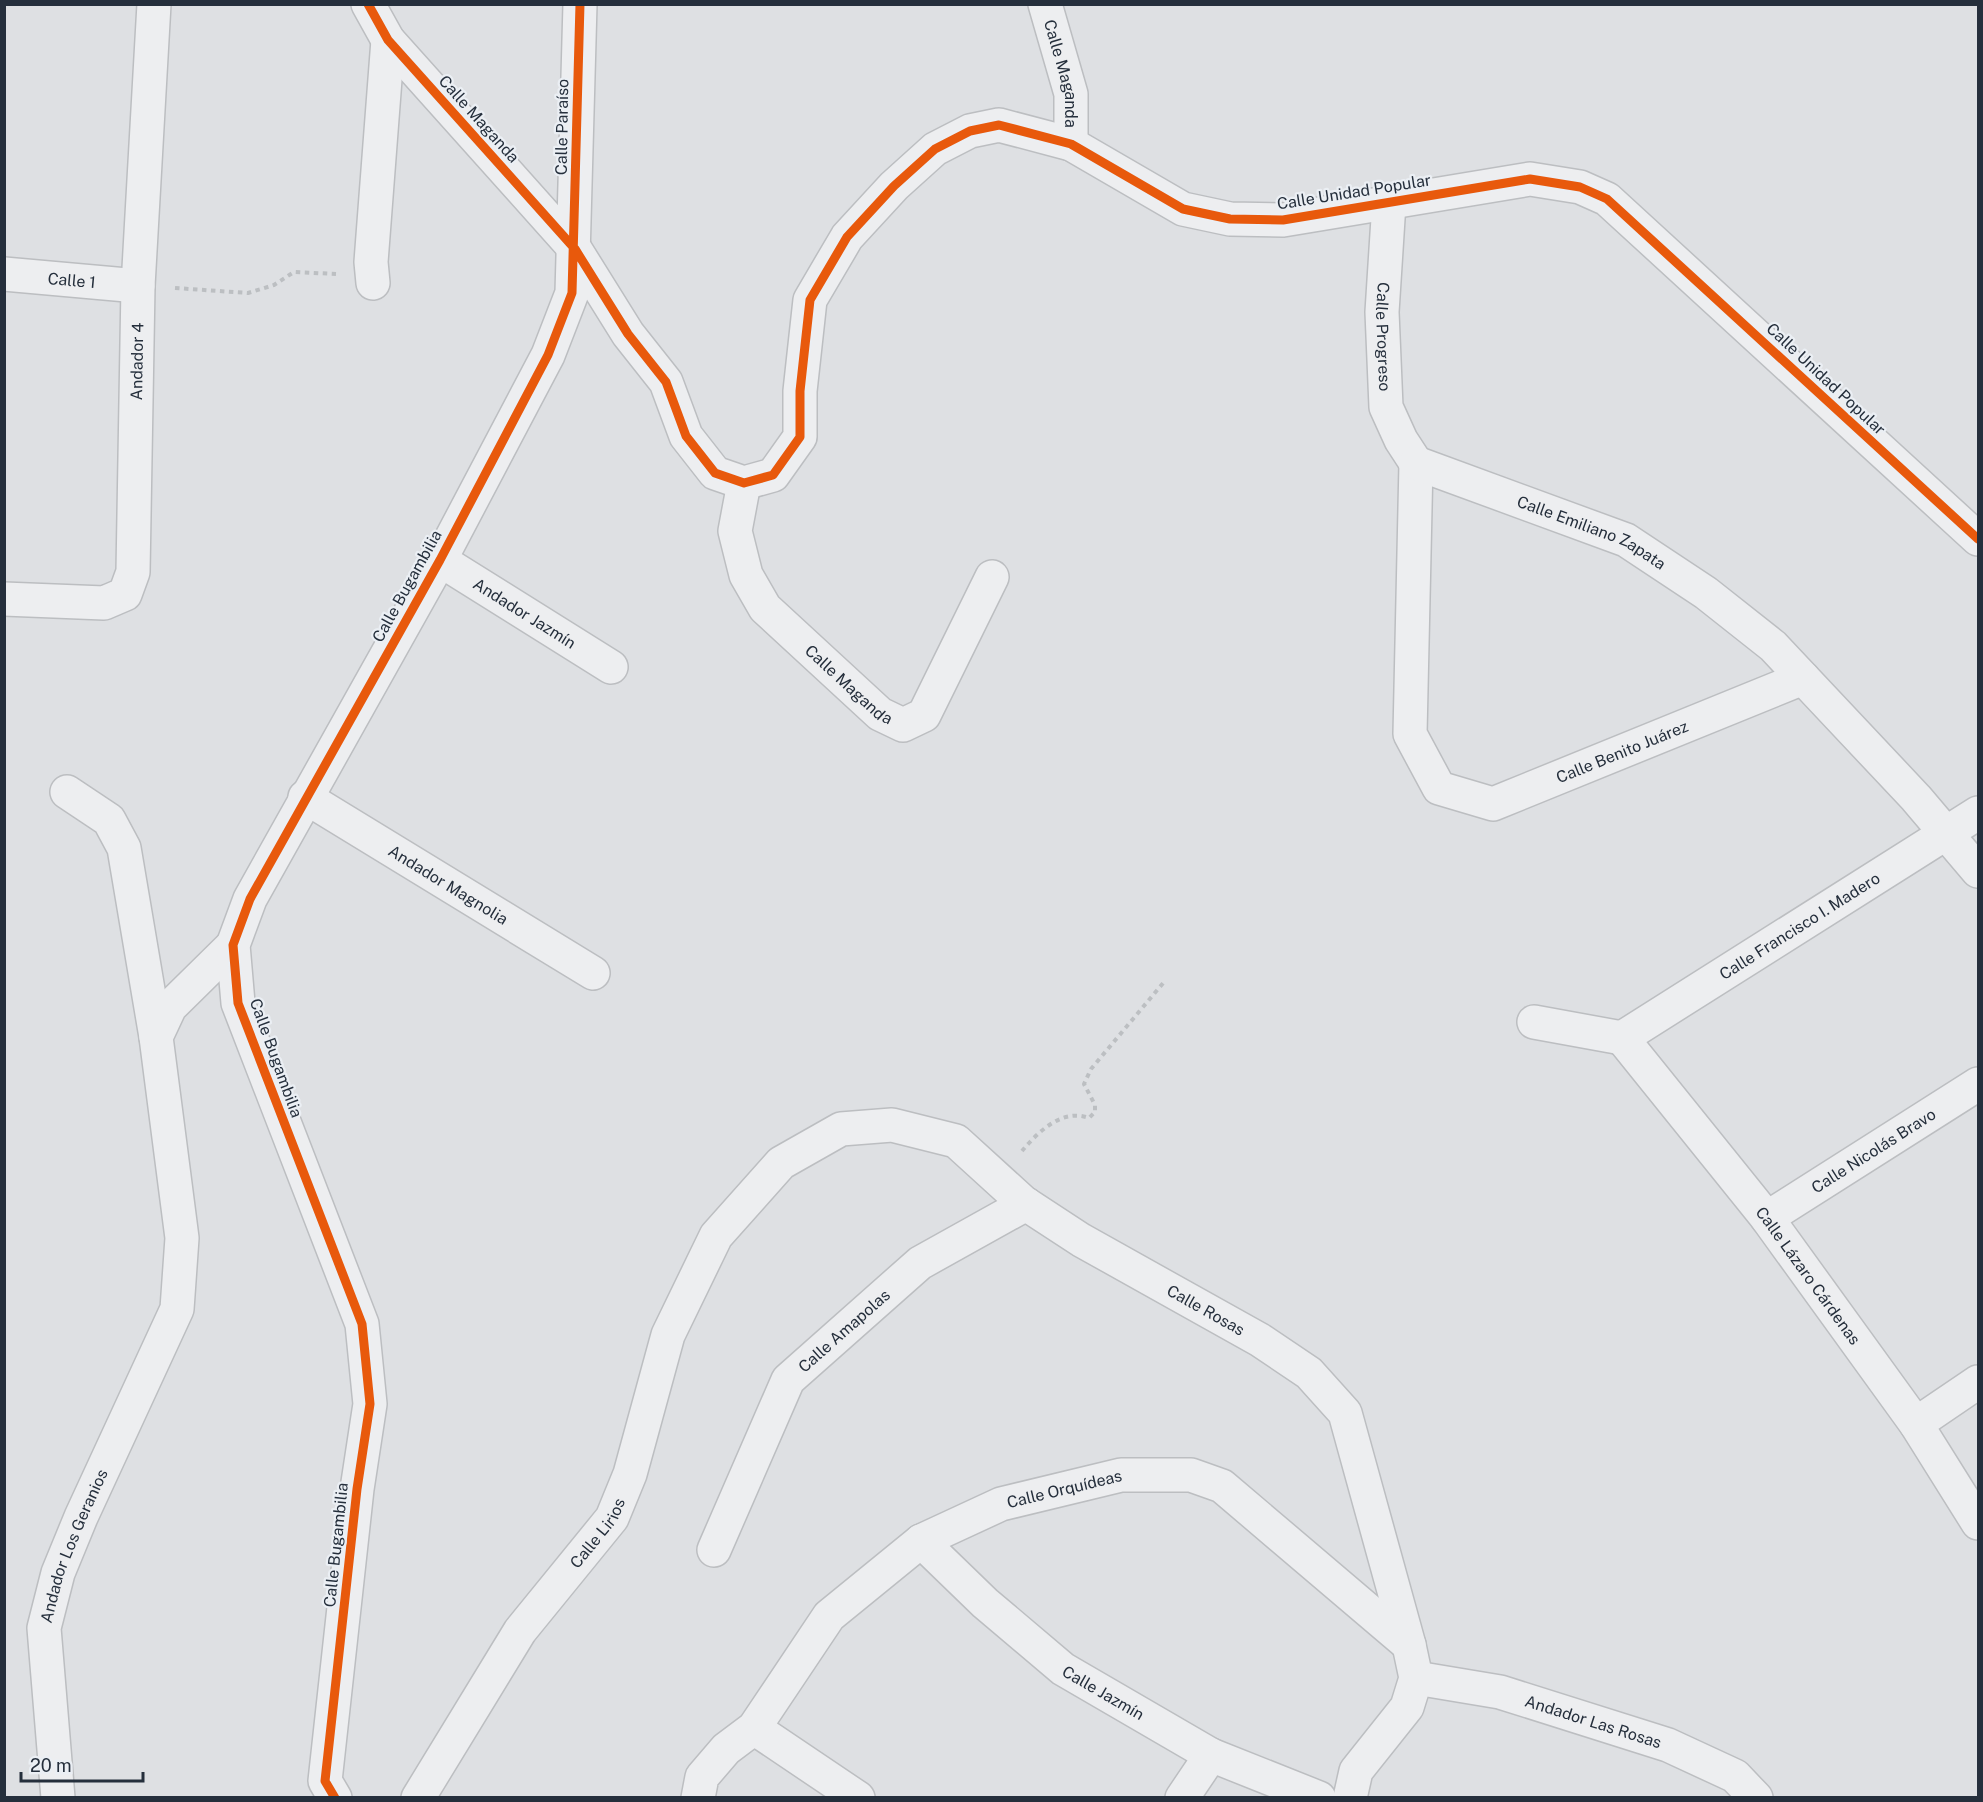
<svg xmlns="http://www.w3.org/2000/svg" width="1983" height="1802" viewBox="0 0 1983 1802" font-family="'Public Sans',sans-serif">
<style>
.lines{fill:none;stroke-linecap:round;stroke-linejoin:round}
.minor-casing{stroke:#bcbec1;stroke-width:36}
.path{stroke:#bcbfc2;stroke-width:4;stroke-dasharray:4.5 4.5;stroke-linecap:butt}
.minor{stroke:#edeef0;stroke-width:33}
.cycleway-casing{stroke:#ebeff4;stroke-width:13}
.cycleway{stroke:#e8590c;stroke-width:9}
.labels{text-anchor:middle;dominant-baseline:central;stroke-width:4.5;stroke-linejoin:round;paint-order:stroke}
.street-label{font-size:16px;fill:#252f3c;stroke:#ebeff4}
</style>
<rect width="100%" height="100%" fill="#dee0e3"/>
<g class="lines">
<defs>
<g id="minor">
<path d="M368,4l20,36 187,209 53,85 38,48 20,54 29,37 29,10 29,-8 27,-38v-46l10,-91 37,-63 47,-51 41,-37 35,-18 29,-6 72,19 112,65 47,10 53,1 247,-41 50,8 27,12 371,340"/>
<path id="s1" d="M1045,4l26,90v50"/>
<path id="s2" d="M1389,203l-7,109 4,95 15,33 15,23"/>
<path id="s3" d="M4,274l134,12"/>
<path d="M373,283l-2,-21 17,-222"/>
<path id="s4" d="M1416,463l-6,271 29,54 54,16 310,-126"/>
<path id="s5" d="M1416,463l210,77 80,53 67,53 143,152 62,73"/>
<path id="s6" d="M744,483l-9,48 11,44 19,33 115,106 23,11 21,-10 68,-138"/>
<path id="s7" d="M440,560l171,107"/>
<path id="s8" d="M4,599l100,4 21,-9 8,-22 5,-286 16,-282"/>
<path d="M67,792l42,28 15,28 32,189"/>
<path id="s9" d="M305,797l288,176"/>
<path d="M1534,1022l88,16"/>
<path id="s10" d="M1622,1038l145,180 149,206 62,99"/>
<path id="s11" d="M1622,1038l356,-225"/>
<path id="s12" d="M1767,1218l211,-134"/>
<path d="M1916,1424l62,-42"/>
<path id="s13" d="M921,1541l64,62 78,66 148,86 108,43"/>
<path id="s14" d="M714,1550l74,-170 132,-117 106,-59"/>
<path id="s15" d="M1416,1678l84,14 168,53 67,31 21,22"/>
<path d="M754,1728l104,70"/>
<path id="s16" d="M58,1798l-14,-170 14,-55 23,-56 96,-208 5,-71 -26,-201 14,-30 63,-62"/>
<path d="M335,1798l-10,-17 32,-292 13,-85 -8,-80 -124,-321 -5,-58 17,-46 190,-339 108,-205 24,-62 8,-289"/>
<path id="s17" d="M418,1798l102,-167 92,-113 18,-44 38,-139 48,-99 65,-73 60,-34 51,-4 64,16 67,61 58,38 179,100 49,33 36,40 64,232 7,33 -9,29 -51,64 -6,27"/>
<path id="s18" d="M698,1798l4,-21 24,-28 28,-21 75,-112 92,-75 80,-37 120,-29h70l31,11 187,159"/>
<path d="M1182,1798l29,-43"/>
</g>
</defs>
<use href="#minor" class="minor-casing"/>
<path class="path" d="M175,288l73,5 26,-8 20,-13 42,2
M1022,1151c16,-19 40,-43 67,-33l6,-6v-7l-11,-21 7,-15 73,-87"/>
<use href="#minor" class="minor"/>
<defs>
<path id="cycleway" d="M368,4l20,36 187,209 53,85 38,48 20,54 29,37 29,10 29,-8 27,-38v-46l10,-91 37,-63 47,-51 41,-37 35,-18 29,-6 72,19 112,65 47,10 53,1 247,-41 50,8 27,12 371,340
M335,1798l-10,-17 32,-292 13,-85 -8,-80 -124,-321 -5,-58 17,-46 190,-339 108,-205 24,-62 8,-289"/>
</defs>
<use href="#cycleway" class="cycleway-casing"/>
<use href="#cycleway" class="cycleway"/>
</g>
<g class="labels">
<g class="street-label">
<text stroke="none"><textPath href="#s1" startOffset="72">Calle Maganda</textPath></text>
<text transform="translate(479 119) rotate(48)">Calle Maganda</text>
<text transform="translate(562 127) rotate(-89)">Calle Paraíso</text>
<text transform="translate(1354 192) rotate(-9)">Calle Unidad Popular</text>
<text stroke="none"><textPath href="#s3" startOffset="68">Calle 1</textPath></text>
<text stroke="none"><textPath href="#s2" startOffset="134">Calle Progreso</textPath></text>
<text stroke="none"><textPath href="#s8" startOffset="357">Andador 4</textPath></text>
<text transform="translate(1826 379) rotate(43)">Calle Unidad Popular</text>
<text stroke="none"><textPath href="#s5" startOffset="189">Calle Emiliano Zapata</textPath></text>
<text transform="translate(407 586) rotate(-61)">Calle Bugambilia</text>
<text stroke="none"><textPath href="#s7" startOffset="100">Andador Jazmín</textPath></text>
<text stroke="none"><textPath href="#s6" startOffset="246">Calle Maganda</textPath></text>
<text stroke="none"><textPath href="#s4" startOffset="528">Calle Benito Juárez</textPath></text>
<text stroke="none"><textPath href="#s9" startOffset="168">Andador Magnolia</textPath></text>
<text stroke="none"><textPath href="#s11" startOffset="210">Calle Francisco I. Madero</textPath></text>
<text transform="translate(276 1058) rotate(70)">Calle Bugambilia</text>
<text stroke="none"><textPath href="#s12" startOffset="126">Calle Nicolás Bravo</textPath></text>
<text stroke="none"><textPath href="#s10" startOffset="302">Calle Lázaro Cárdenas</textPath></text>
<text stroke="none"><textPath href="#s17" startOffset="1230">Calle Rosas</textPath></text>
<text stroke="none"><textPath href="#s14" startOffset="260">Calle Amapolas</textPath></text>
<text stroke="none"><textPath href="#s18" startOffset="500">Calle Orquídeas</textPath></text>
<text stroke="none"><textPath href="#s17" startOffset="321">Calle Lirios</textPath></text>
<text transform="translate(336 1545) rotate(-84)">Calle Bugambilia</text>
<text stroke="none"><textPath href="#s16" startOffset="258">Andador Los Geranios</textPath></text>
<text stroke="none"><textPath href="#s13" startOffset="238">Calle Jazmín</textPath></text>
<text stroke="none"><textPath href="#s15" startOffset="183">Andador Las Rosas</textPath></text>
</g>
</g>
<rect width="1983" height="1802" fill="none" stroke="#252f3c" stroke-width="12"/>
<path d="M21 1772v9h122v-9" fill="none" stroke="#252f3c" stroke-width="3"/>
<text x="30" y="1772" font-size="18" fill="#252f3c" stroke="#ebeff4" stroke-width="4.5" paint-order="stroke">20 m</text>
</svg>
